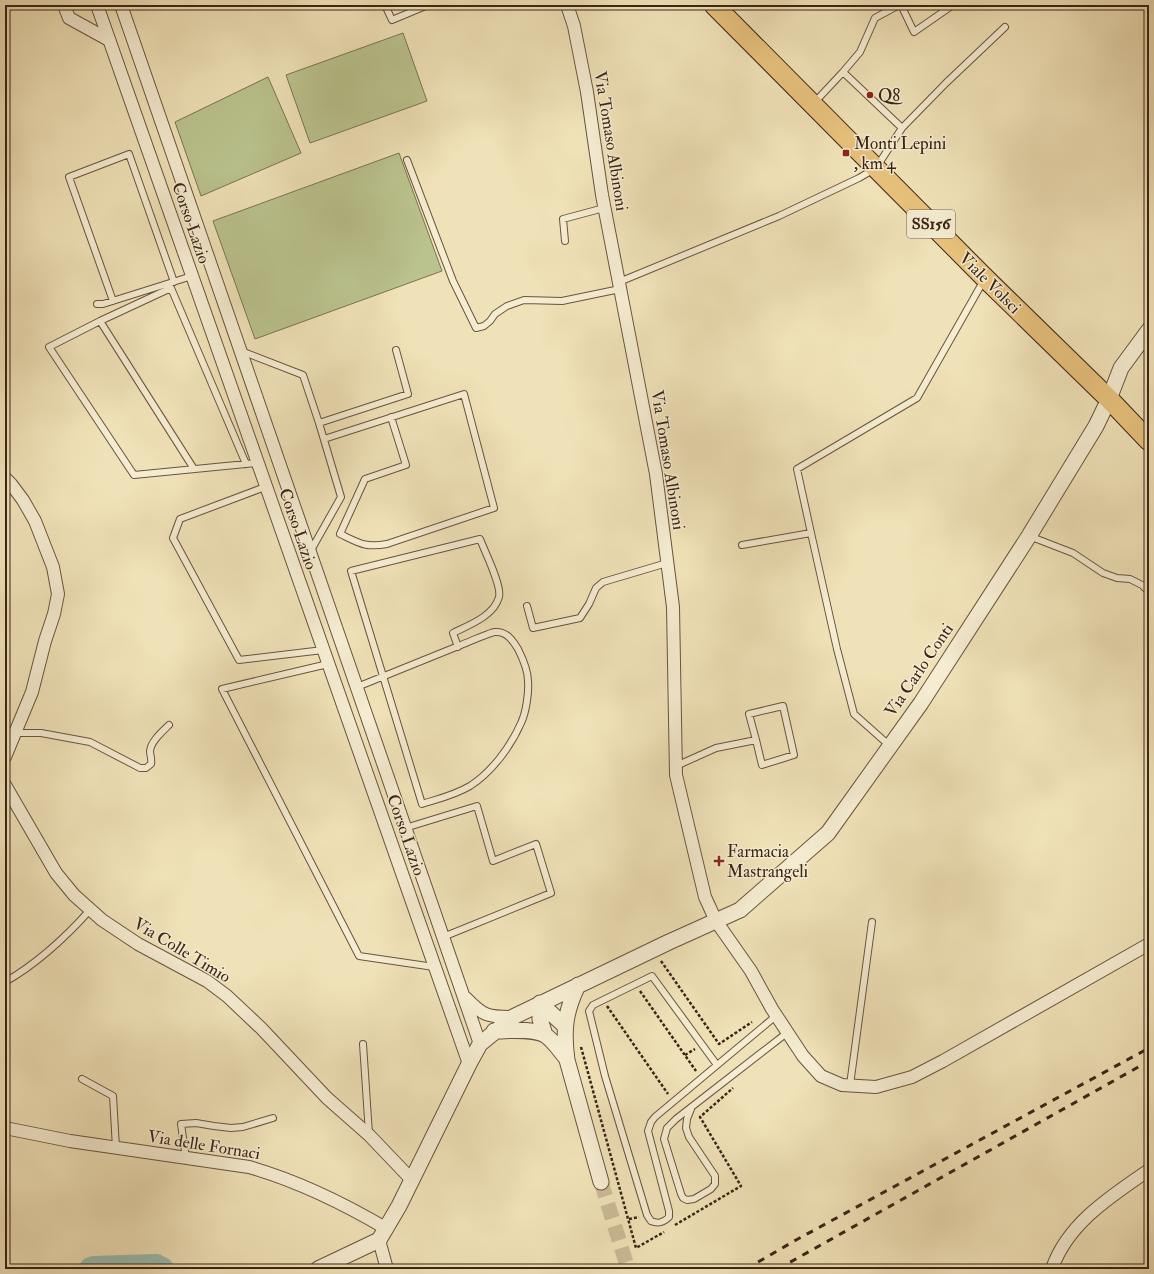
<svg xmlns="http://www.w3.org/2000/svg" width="1154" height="1274" viewBox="0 0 1154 1274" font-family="'IM FELL Double Pica',serif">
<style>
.green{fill:#bac38e;stroke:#7a7452}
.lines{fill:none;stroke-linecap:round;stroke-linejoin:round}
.river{stroke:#9abdb2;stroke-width:24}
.tertiary-tunnel{stroke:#ccbc98;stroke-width:15;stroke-dasharray:15 8;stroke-linecap:butt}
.service-casing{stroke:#68543e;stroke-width:8}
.minor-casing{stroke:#68543e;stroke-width:14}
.tertiary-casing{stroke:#68543e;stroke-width:17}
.primary-casing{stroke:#3b2416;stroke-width:21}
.path{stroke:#3b2416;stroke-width:2.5;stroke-dasharray:3 2;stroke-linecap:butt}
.service{stroke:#f5ecd1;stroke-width:6}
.minor{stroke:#f5ecd1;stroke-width:12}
.tertiary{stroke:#f5ecd1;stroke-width:15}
.primary{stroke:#e8c17c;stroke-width:19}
.rail{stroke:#3b2416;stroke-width:3;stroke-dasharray:7 7;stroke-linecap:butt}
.poi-dot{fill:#8f2418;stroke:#f5ecd1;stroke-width:1.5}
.labels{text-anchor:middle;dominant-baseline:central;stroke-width:3;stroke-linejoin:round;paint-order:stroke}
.shield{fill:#f5ecd1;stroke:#73604e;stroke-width:1}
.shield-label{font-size:16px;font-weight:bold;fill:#3b2416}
.poi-label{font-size:17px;fill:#3b2416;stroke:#f5ecd1;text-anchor:start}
.street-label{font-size:17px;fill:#3b2416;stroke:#f5ecd1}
</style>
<rect width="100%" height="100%" fill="#f0e2b8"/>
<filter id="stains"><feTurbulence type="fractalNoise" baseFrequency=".005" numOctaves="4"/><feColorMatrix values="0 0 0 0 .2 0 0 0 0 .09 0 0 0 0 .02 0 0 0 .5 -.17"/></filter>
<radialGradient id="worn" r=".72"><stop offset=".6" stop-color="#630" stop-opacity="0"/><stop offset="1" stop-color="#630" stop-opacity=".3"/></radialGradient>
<path class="green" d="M403,33l24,68 -117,42 -24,-68z
M268,77l33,76 -100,43 -26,-74z
M399,153l43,118 -187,68 -42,-118z"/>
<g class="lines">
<path class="river" d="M91,1269l3,-1 62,-2 6,3"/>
<path class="tertiary-tunnel" d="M601,1182l27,87"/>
<defs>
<path id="service" d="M385,5l7,15 36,-15
M901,5l13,27 39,-27
M843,72l17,-20 15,-34 24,-13
M902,128l44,-45 59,-56
M407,160l46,121 23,47 8,-2 6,-5 5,-7 12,-8 17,-6 38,1 58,-12
M565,241l-2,-22 41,-11
M619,282l160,-66 80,-38 17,-10 26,-40 -59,-56 -29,31
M113,301l-44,-124 60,-23 45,128
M97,304h6l89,-28
M100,321l71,-33 75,176
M241,351l62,24 16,48 22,74 -31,55
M319,423l89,-29 -12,-44
M324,439l140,-45 30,114 -107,36c-22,4 -28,-1 -47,-10l25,-55 41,-14 -15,-48
M194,469l-94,-148 -51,26 85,128 123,-12
M265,487l-85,32 -7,19 66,122 84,-10
M811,533l-14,-64 120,-71 67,-118
M1029,536l44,17 30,20 14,5 13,1 12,6 7,7
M742,545l69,-12 26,116 17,65 36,32
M527,606l6,22 47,-10 9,-14 7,-16 7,-6 64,-19
M328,664l-106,25 137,267 75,11
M357,687c35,-14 70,-28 104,-42 8,-3 27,-12 34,-13 12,-1 18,9 23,17 5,10 10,21 10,32 1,11 -2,32 -7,42 -10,23 -29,49 -51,63 -15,9 -32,13 -48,18l-71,-233 129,-32c5,13 22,47 19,58 -5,19 -30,28 -46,36l5,14
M15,733h26l49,9 50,26h6l5,-4c1,-5 -1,-9 -1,-13 1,-10 12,-19 19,-26
M676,766l40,-18 40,-8 -7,-26 34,-8 11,49 -32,10 -6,-25
M405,828l72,-22 16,55 43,-17 15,49 -108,44
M5,982c33,-19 60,-44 85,-72
M363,1044l6,90
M717,1065l-65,-89 -59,29 -4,6 16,65 42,139 4,6c7,3 12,2 18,-4v-6l-21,-80 3,-9 4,-5 122,-102
M82,1079l31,17 3,52
M850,1085l22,-163
M691,1109l-4,10 -1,9 3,9 26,39v8l-4,5 -17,10 -7,1 -4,-2 -2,-4 -17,-55 3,-11 9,-9 112,-87
M186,1158l-5,-34 15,-1 18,3 17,2 12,-1 30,-9"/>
<path id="minor" d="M64,5l5,13 40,22
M97,5l372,1059
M121,5l359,1039
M567,5l7,21 13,66 15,103 54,279 17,133 3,168 29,122 11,24 35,50 21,38 31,47 18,20 21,9 34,2 36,-10 31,-16 206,-117
M5,478l6,6 12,16 12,21 18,46 5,27 -4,20 -9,27 -13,51 -27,65
M5,785l51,88 18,22 28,25 36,24 69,37 20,15 34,32 66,70 42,37 43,45
M466,998c17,18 22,19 47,19
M5,1128l65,13 179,26c49,14 94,36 138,62
M379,1240l8,29
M1052,1269c15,-45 59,-73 97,-99"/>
<path id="tertiary" d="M578,985c-13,27 -15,45 -11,75l34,122
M540,1003l25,23
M540,1003v16l5,16
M494,1031c15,0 38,-3 51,4 9,6 15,16 22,24
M318,1269l61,-29 20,-34 70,-142 11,-20 33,-27 156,-75 71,-32 88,-77 93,-130 108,-167 67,-110 13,-27 12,-31 28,-38"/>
<path id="primary" d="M714,5l271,273 124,121 40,42"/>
</defs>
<use href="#service" class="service-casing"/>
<use href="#minor" class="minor-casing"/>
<use href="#tertiary" class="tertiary-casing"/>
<use href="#primary" class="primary-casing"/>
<path class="path" d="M661,961l58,83 33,-22
M640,991l56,80
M607,1006l61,88
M581,1047l55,201 28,-16
M685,1055l10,-6
M629,1219l10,-2
M675,1225l66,-39 -41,-69 33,-29"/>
<use href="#service" class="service"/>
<use href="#minor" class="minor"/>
<use href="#tertiary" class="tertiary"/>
<use href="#primary" class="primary"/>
<path class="rail" d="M746,1269l50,-29 353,-192
M778,1269l371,-208"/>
</g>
<g class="poi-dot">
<circle cx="870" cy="95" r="4"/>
<rect x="842" y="149" width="8" height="8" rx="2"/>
<path d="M717 855h4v4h4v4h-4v4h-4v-4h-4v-4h4z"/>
</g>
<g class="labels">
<rect class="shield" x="907" y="210" width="48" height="28" rx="3"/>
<g class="shield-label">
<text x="931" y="224">SS156</text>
</g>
<g class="poi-label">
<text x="878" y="95">Q8</text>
<text x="854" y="143">Monti Lepini<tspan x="854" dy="20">, km 4</tspan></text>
<text x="727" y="851">Farmacia<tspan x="727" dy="20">Mastrangeli</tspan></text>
</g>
<g class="street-label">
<text transform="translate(611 141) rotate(81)">Via Tomaso Albinoni</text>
<text transform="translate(191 223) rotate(71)">Corso Lazio</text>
<text transform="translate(990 283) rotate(45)">Viale Volsci</text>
<text transform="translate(668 460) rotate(81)">Via Tomaso Albinoni</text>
<text transform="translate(298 529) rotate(71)">Corso Lazio</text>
<text transform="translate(919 670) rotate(-56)">Via Carlo Conti</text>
<text transform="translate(406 835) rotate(71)">Corso Lazio</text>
<text transform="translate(182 950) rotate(31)">Via Colle Timio</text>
<text transform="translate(204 1145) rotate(9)">Via delle Fornaci</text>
</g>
</g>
<rect width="1154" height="1274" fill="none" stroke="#f0e2b8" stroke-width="20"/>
<rect x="6" y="6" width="1142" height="1262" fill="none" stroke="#3b2416" stroke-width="2"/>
<rect x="10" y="10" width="1134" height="1254" fill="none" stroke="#3b2416"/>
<rect width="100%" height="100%" filter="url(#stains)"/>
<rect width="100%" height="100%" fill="url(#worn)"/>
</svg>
